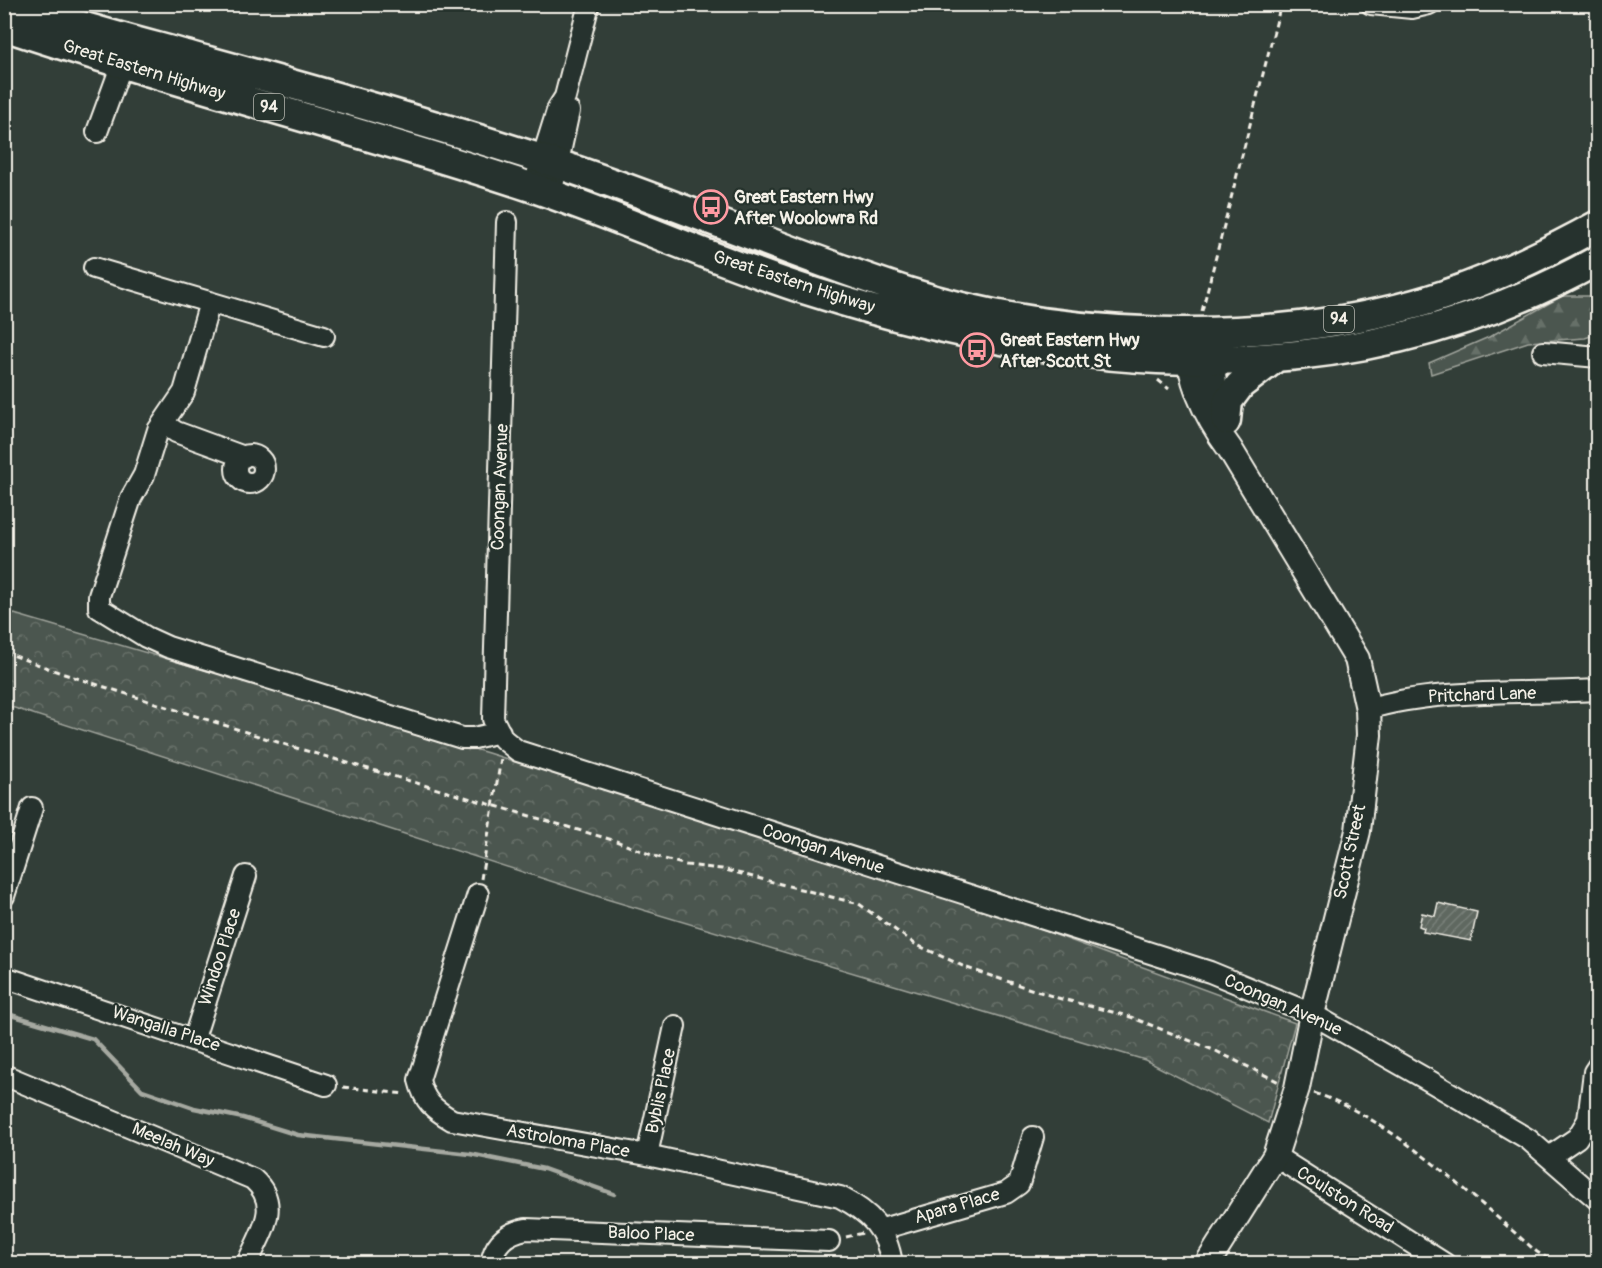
<svg xmlns="http://www.w3.org/2000/svg" width="1602" height="1268" viewBox="0 0 1602 1268" font-family="Pangolin,sans-serif">
<style>
.forest{fill:url(#forest-firs);stroke:#a0a49c;stroke-width:1.5}
.park{fill:url(#park-crowns);stroke:#a0a49c;stroke-width:1.5}
.lines{fill:none;stroke-linecap:round;stroke-linejoin:round}
.stream{stroke:#a6a9a1;stroke-width:4.5}
.building{fill:url(#building-hatch);stroke:#f4f1e8;stroke-width:1.5}
.minor-casing{stroke:#f4f1e8;stroke-width:24}
.major-casing{stroke:#f4f1e8;stroke-width:28}
.highway-casing{stroke:#f4f1e8;stroke-width:33}
.path{stroke:#f4f1e8;stroke-width:3;stroke-dasharray:6 4.5;stroke-linecap:butt}
.minor{stroke:#26332d;stroke-width:20}
.major{stroke:#26332d;stroke-width:24}
.highway{stroke:#26332d;stroke-width:28}
.labels{text-anchor:middle;dominant-baseline:central;stroke-width:4.5;stroke-linejoin:round;paint-order:stroke}
.shield{fill:#26332d;stroke:#b6b8b0;stroke-width:1.5}
.shield-label{font-size:16px;font-weight:bold;fill:#f4f1e8}
.street-label{font-size:18px;fill:#f4f1e8;stroke:#26332d}
.poi-label{font-size:18px;font-weight:bold;fill:#f4f1e8;stroke:#26332d;text-anchor:start}
</style>
<defs>
<pattern id="forest-firs" width="22" height="20" patternUnits="userSpaceOnUse" patternTransform="scale(1.5)"><rect width="22" height="20" fill="#4c564f"/><path d="M5 1l3.5 6h-7zM16 11l3.5 6h-7z" fill="#666f68"/></pattern>
<pattern id="park-crowns" width="20" height="18" patternUnits="userSpaceOnUse" patternTransform="scale(1.5)"><rect width="20" height="18" fill="#4c564f"/><path d="M2 6a3 3 0 1 1 6 0M12 15a3 3 0 1 1 6 0" fill="none" stroke="#666f68"/></pattern>
<pattern id="building-hatch" width="6" height="6" patternUnits="userSpaceOnUse" patternTransform="scale(1.5)"><rect width="6" height="6" fill="#5f6861"/><path d="M-1 1l2-2M0 6l6-6M5 7l2-2" fill="none" stroke="#777e78"/></pattern>
</defs>
<rect width="100%" height="100%" fill="#323e38"/>
<filter id="ink" filterUnits="userSpaceOnUse"><feTurbulence type="fractalNoise" baseFrequency=".0167" numOctaves="2"/><feDisplacementMap in="SourceGraphic" scale="12" xChannelSelector="R" yChannelSelector="G"/><feConvolveMatrix kernelMatrix="1 2 1 2 8 2 1 2 1" color-interpolation-filters="sRGB"/></filter>
<g filter="url(#ink)">
<path class="forest" d="M1562,296h35v38l-12,4 -57,4 -97,32 -2,-11 60,-26z"/>
<path class="park" d="M4,611l484,142 511,161 296,109 -27,100 -123,-63 -542,-162 -598,-193z"/>
<g class="lines">
<path class="stream" d="M4,1013l89,26 49,51 52,18 49,10 55,17 172,19 74,15 70,25"/>
</g>
<path class="building" d="M1438,903l39,9 -6,29 -48,-9 1,-4 -5,-2 3,-13 13,3z"/>
<g class="lines">
<defs>
<path id="minor" d="M1371,4l41,4 17,-4
M97,132l29,-79
M533,188l25,-80 7,-11 24,-93
M551,195l18,-84
M507,222l-14,497 10,20 15,12 692,221 102,42 116,66 100,59 70,61
M94,268l230,68
M210,302l-26,90 -26,38 -14,45 -13,23 -32,98v12l47,29 22,10 294,91h12l26,-6
M1543,352l55,5
M163,423l13,9 68,25
M236 469a14 14 0 1 1 28 0a14 14 0 1 1-28 0Z
M1368,709c66,-21 159,-15 230,-19
M478,894l-59,186c5,21 14,29 33,40l195,35 193,42c29,15 47,32 52,67
M4,896l28,-88
M4,977l322,108
M194,1038l52,-162
M4,1075l249,104c30,27 7,54 -6,85
M647,1155l28,-129
M1275,1156l170,108
M1549,1157l28,-19 11,-18 6,-48 4,-6
M882,1229l124,-36 13,-9 14,-47
M491,1264c3,-21 15,-31 35,-35l303,12"/>
<path id="major" d="M1188,343c1,40 19,75 42,106l127,210 11,50 1,26 -11,96 -46,183 -15,74 -22,68 -68,108
M1210,343l4,40 13,40"/>
<path id="highway" d="M17,4c62,24 127,39 191,57 106,29 212,59 318,93 129,40 253,96 382,138 150,48 355,54 507,12 64,-18 125,-47 183,-79
M4,26c175,59 353,103 527,161 95,32 186,75 282,105 265,84 534,108 785,-32
M1226,420l2,-19 12,-16 34,-26"/>
</defs>
<use href="#minor" class="minor-casing"/>
<use href="#major" class="major-casing"/>
<use href="#highway" class="highway-casing"/>
<path class="path" d="M1202,311l79,-307
M1158,380l11,9
M4,652l60,22 229,73 323,94 38,15 32,9 36,4 137,35 56,40 52,24 91,30 70,18 88,35 63,31
M481,879l20,-121
M343,1087l62,7
M1314,1093c75,23 162,107 223,159l20,12
M846,1237l17,-4"/>
<use href="#minor" class="minor"/>
<use href="#major" class="major"/>
<use href="#highway" class="highway"/>
</g>
</g>
<defs>
<symbol id="bus-ring" viewBox="-11 -11 22 22"><circle r="9.5" fill="#26332d" stroke="#ff9aa2" stroke-width="1.5"/><path d="M-5-6H5V4H4V6H2V4H-2V6H-4V4H-5ZM-3.5-4V0h7V-4ZM-3.5 1.2v1.5H-2V1.2ZM2 1.2v1.5H3.5V1.2Z" fill="#ff9aa2"/></symbol>
</defs>
<g fill-rule="evenodd">
<use href="#bus-ring" x="692" y="188" width="38" height="38"/>
<use href="#bus-ring" x="958" y="331" width="38" height="38"/>
</g>
<g class="labels">
<g class="shield">
<rect x="254" y="94" width="30" height="26" rx="4.5"/>
<rect x="1324" y="306" width="30" height="26" rx="4.5"/>
</g>
<g class="shield-label">
<text x="269" y="107">94</text>
<text x="1339" y="319">94</text>
</g>
<g class="street-label">
<text transform="translate(144 70) rotate(17)">Great Eastern Highway</text>
<text transform="translate(794 282) rotate(18)">Great Eastern Highway</text>
<text transform="translate(500 487) rotate(-88)">Coongan Avenue</text>
<text transform="translate(1482 695) rotate(-2)">Pritchard Lane</text>
<text transform="translate(823 849) rotate(18)">Coongan Avenue</text>
<text transform="translate(1350 852) rotate(-78)">Scott Street</text>
<text transform="translate(220 957) rotate(-72)">Windoo Place</text>
<text transform="translate(1283 1005) rotate(24)">Coongan Avenue</text>
<text transform="translate(166 1029) rotate(18)">Wangalla Place</text>
<text transform="translate(661 1091) rotate(-78)">Byblis Place</text>
<text transform="translate(568 1141) rotate(10)">Astroloma Place</text>
<text transform="translate(173 1145) rotate(23)">Meelah Way</text>
<text transform="translate(1345 1200) rotate(32)">Coulston Road</text>
<text transform="translate(957 1206) rotate(-16)">Apara Place</text>
<text transform="translate(651 1234) rotate(2)">Baloo Place</text>
</g>
<g class="poi-label">
<text x="734" y="197">Great Eastern Hwy<tspan x="734" dy="21">After Woolowra Rd</tspan></text>
<text x="1000" y="340">Great Eastern Hwy<tspan x="1000" dy="21">After Scott St</tspan></text>
</g>
</g>
<rect width="1602" height="1268" fill="none" stroke="#26332d" stroke-width="24"/>
<rect x="12" y="12" width="1578" height="1244" fill="none" stroke="#f4f1e8" stroke-width="2" filter="url(#ink)"/>
</svg>
